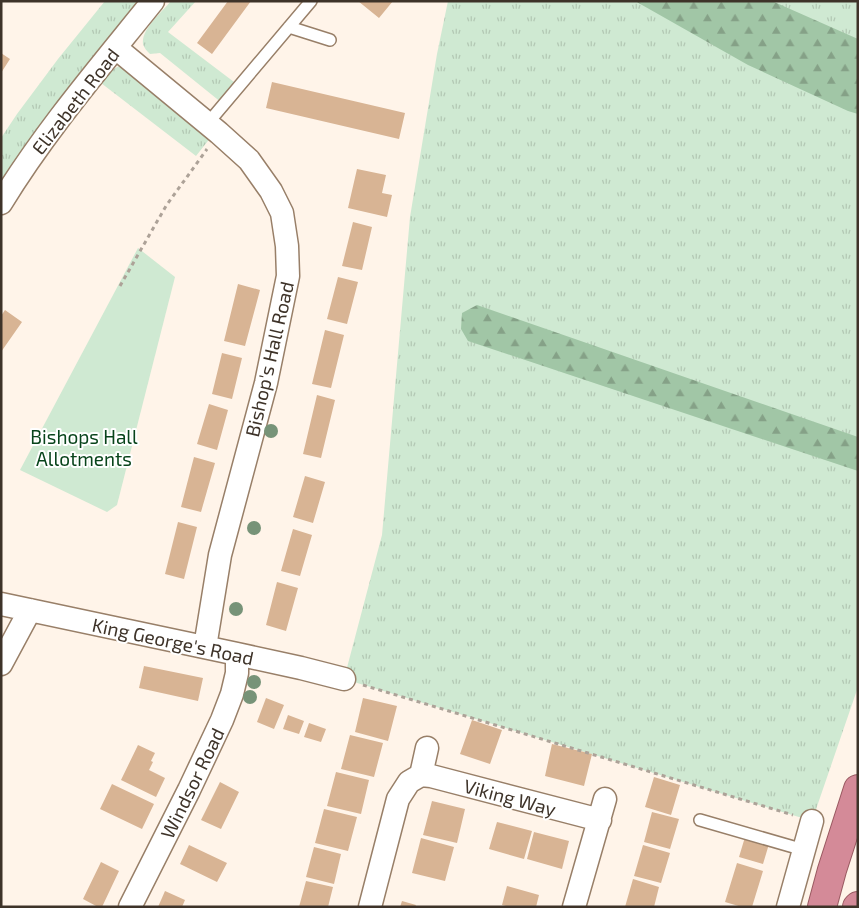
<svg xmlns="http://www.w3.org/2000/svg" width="859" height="908" viewBox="0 0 859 908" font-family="'Exo 2',sans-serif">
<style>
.grass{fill:url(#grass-tufts)}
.forest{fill:url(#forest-firs)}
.garden{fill:#cfe9d2}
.building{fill:#d8b494}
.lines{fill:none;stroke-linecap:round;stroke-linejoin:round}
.service-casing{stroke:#987f68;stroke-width:14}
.minor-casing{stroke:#987f68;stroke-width:25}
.trunk-casing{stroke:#995960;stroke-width:30}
.path{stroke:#ada298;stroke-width:3;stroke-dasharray:4 4;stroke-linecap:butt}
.service{stroke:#fff;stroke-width:11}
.minor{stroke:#fff;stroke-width:22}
.trunk{stroke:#d48a98;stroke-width:28}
.tree{fill:#779378}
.labels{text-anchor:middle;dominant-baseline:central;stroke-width:4;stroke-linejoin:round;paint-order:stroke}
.street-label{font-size:19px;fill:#3e3329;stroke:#fff}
.park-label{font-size:19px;fill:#08441b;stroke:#fff}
</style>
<defs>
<pattern id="grass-tufts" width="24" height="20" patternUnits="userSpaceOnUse" patternTransform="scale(1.25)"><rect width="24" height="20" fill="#cfe9d2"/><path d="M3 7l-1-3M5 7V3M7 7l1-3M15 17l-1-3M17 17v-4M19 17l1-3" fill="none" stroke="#b3c8b4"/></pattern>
<pattern id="forest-firs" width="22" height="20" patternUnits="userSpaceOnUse" patternTransform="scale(1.25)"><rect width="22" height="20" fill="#a1c6a6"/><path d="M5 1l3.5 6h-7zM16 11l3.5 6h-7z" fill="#85a187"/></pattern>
</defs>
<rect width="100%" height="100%" fill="#fff4e9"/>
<path class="grass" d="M105,1h37c-54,56 -100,119 -141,185v-48l16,-24 41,-55z
M171,1h25l-28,31 70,53 -16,18 -62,-50 -10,1c-3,-3 -6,-6 -7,-10 -2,-15 19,-32 28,-43z
M448,1h410v686l-46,134 -468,-142 38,-144 28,-318 27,-163z
M126,64l89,68 -19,24 -95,-73c8,-10 12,-16 25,-19z"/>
<path class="forest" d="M635,1h137l86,38v75l-10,-3 -100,-46z
M477,305l381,132v34l-390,-130 -7,-12 1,-16z"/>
<path class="garden" d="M138,248l37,29 -58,228 -10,7 -87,-42z"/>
<path class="building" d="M228,1h23l-39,53 -15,-11z
M358,1h35l-14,17z
M1,53l9,6 -9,14z
M272,82l133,31 -6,26 -133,-31z
M357,169l29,6 -4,18 10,2 -5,22 -39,-9z
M353,222l19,5 -10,43 -20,-4z
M338,277l20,5 -11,42 -20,-5z
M238,284l22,6 -15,56 -21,-5z
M5,310l17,12 -21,30v-36z
M325,330l19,5 -13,53 -19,-4z
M222,353l20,5 -10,41 -20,-5z
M317,395l18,5 -14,58 -18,-4z
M209,404l19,6 -11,40 -20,-6z
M194,457l21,6 -14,49 -20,-5z
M305,476l20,6 -12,41 -20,-6z
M178,522l19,5 -13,52 -19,-5z
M293,529l19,6 -12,41 -19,-5z
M277,582l21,6 -12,43 -20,-6z
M144,666l59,12 -5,23 -59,-13z
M266,698l18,7 -10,24 -17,-7z
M363,698l34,8 -9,35 -33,-9z
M288,715l16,6 -5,13 -16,-5z
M472,720l30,10 -12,34 -30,-10z
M309,723l17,6 -5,13 -17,-5z
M350,735l33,8 -9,34 -33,-8z
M552,744l40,10 -8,32 -39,-10z
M138,745l17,8 -4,8 2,1 -4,8 16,8 -9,19 -35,-17z
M336,772l33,8 -8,34 -34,-8z
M654,777l26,8 -9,30 -26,-8z
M220,782l19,10 -18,37 -20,-9z
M112,784l42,20 -12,25 -42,-20z
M432,801l33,8 -8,34 -34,-8z
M324,809l33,8 -9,34 -33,-8z
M652,812l27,7 -9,30 -26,-7z
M497,822l35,9 -8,28 -35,-10z
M534,832l35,9 -7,28 -35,-10z
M745,837l24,7 -6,20 -24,-7z
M421,838l33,9 -9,34 -33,-8z
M189,845l38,18 -10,19 -37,-18z
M643,845l27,8 -9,30 -27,-7z
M314,847l27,7 -7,30 -28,-7z
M101,862l18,9 -17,36h-4l-15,-8z
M737,863l26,8 -11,36h-10l-17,-5z
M633,879l26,8 -5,20h-29z
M306,881l27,6 -5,20h-29z
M507,886l32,9 -3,12h-26l-8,-2z
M165,891l20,9 -3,7h-24z
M402,901l14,4 -1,2h-15z"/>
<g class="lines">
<defs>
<path id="service" d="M289,27l41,13
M208,123l103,-122
M700,820l104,30"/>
<path id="minor" d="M116,48l103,85 30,27 22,31 11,22 5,33 1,30 -22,107 -46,172 -15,92
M1,203c44,-72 99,-136 152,-202
M1,604l236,50 64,14 43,11
M1,664l29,-54
M421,775l6,-27
M130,907l59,-117 33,-70 10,-26 5,-21v-19
M370,907l28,-108 11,-17 12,-7 10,1 169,44
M574,907l31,-108
M788,907l24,-86"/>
<path id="trunk" d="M822,907l10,-37 26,-81
M857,907l1,-1"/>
</defs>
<use href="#service" class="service-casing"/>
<use href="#minor" class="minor-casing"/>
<use href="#trunk" class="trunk-casing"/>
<path class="path" d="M120,286l46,-80 41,-57
M363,685l430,130"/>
<use href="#service" class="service"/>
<use href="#minor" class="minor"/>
<use href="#trunk" class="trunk"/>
</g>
<g class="tree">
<circle cx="271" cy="431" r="7"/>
<circle cx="254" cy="528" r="7"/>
<circle cx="236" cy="609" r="7"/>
<circle cx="254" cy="682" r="7"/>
<circle cx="250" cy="697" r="7"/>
</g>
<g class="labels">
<g class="street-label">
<text transform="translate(75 101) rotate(-52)">Elizabeth Road</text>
<text transform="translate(269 359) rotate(-77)">Bishop's Hall Road</text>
<text transform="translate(173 641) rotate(12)">King George's Road</text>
<text transform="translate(192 783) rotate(-64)">Windsor Road</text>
<text transform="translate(510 797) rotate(15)">Viking Way</text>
</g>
<g class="park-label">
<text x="84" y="436">Bishops Hall<tspan x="84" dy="22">Allotments</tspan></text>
</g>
</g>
<rect width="859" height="908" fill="none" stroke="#3e3329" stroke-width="5"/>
</svg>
